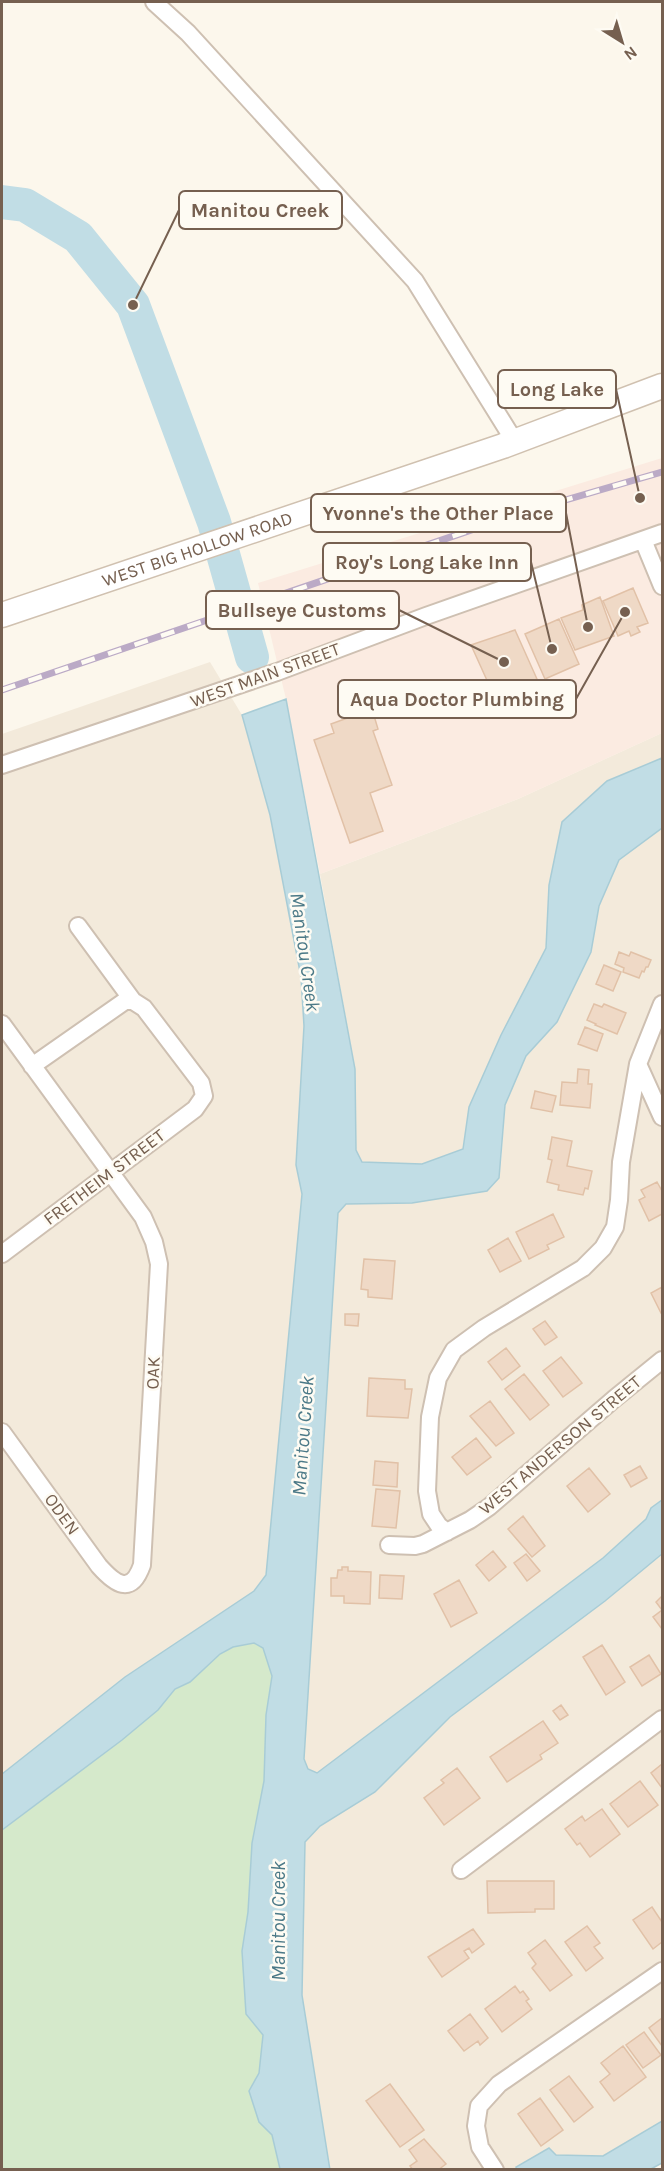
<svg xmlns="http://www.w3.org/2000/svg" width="664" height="2171" viewBox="0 0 664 2171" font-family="Karla,sans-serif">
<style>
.residential{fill:#f3eadb}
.commercial{fill:#fbebe1}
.green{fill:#d5e9cb}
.water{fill:#c1dde5;stroke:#a8ccd6;stroke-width:1.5}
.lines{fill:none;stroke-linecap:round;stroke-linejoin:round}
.river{stroke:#c1dde5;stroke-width:34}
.building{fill:#efd9c6;stroke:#e1c1a7;stroke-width:1.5}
.minor-casing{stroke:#cec0b2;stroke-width:20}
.secondary-casing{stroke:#d0c1b0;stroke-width:27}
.minor{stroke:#fff;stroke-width:16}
.secondary{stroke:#fff;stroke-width:24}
.rail-casing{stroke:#bbaac6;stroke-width:7}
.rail{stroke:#fefbf3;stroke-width:4.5;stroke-dasharray:14;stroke-linecap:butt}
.labels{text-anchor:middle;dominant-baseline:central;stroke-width:5;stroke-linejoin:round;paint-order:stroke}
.street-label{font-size:18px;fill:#766050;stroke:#fefbf3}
.water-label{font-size:20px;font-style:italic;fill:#4b7987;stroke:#fefbf3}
.leader{fill:none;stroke:#766050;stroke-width:2}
.callout-dot{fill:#766050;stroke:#fefbf3;stroke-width:2}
.callout{fill:#fefbf3;stroke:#766050;stroke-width:2}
.callout-label{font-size:20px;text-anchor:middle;font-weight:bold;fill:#766050}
</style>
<rect width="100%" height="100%" fill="#fcf7ec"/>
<path class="residential" d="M210,662l32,53 28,100 31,162 3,49 -8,139 6,29 -36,381 -12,16 -129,86 -123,97v-1040z
M662,733v25l-55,23 -58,104 -3,63 -45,87 -32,72 -6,42 -41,15 -60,-2 -6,-12 -1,-81 -35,-195 198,-75z
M662,828v672l-11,8 -5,11 -43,39 -286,216 -9,-5 -4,-9 34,-547 8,-9 66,-1 89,-40 4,-58 21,-49 31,-34 34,-70 8,-46 20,-46z
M662,1555v566l-59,35 -47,-1 -40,12 1,2h-187l-28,-174 3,-153 15,-16 55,-34 75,-75z"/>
<path class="commercial" d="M662,458v275l-144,66 -198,75 -34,-175 -28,-116z"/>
<path class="green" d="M254,1643l9,5 9,28 -6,39 -2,66 -12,62 -4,69 -6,39 4,63 17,21 -4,38 -10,18 10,31 13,13 8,34 -278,1v-340l156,-120 17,-21 15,-7 30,-28 13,-7z"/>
<path class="water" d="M286,699l69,370 1,81 6,12 60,2 41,-15 6,-42 32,-72 45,-87 3,-63 13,-63 45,-41 55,-23v70l-43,32 -20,46 -8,46 -34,70 -31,34 -21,49 -6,73 -12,13 -75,12 -66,1 -8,9 -34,546 4,10 9,4 286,-215 43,-39 5,-11 11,-8v54l-57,47 -155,116 -75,75 -55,34 -15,16 -3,153 28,175 -50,-1 -8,-34 -13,-13 -10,-31 10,-18 4,-38 -17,-21 -4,-63 6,-39 4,-69 12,-62 2,-66 6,-39 -9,-28 -9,-5 -21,4 -13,7 -30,28 -15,7 -17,21 -36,30 -120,90v-56l123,-97 129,-86 12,-16 36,-381 -6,-29 8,-139 -3,-49 -31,-162 -28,-100z
M662,2121v42l-11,6 -134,1 -1,-3 33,-19 7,7 47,1z"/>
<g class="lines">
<path class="river" d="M2,202l23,3 53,32 55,68 81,217 38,135"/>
</g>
<path class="building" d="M633,588l15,35 -11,4 3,5 -9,4 -2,-5 -11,5 -15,-35z
M600,597l14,39 -39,14 -14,-32 22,-8 -1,-5z
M559,619l20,45 -34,15 -20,-45z
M515,630l22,49 -42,19 -24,-53z
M372,709l6,20 -5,2 19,54 -22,8 13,38 -33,12 -36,-103 20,-7 -3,-9z
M619,952l10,4 2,-4 20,8 -3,7h-2l-2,5 -2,-1 -3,7 -16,-6 1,-4 -9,-4z
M604,965l17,7 -8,19 -17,-7z
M594,1004l8,3 2,-3 22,9 -9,21 -22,-9 1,-1 -9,-4z
M585,1027l18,7 -6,17 -19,-7z
M578,1069l11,1 -1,14h4l-2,24 -30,-3 2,-23 15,1z
M535,1091l21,5 -4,16 -21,-4z
M552,1137l20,4 -5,25 25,5 -4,18 -3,-1 -2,7 -25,-5 1,-5 -12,-3 5,-22 -4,-1z
M657,1182l4,7 1,-1v26l-13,7 -10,-21 6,-3 -4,-7z
M553,1214l11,23 -17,8 2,4 -20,10 -13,-27z
M508,1238l13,23 -21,11 -12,-22z
M364,1259l31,2 -3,38 -24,-2v-7l-7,-1z
M662,1287v25l-1,1 -10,-20z
M345,1314h14l-1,12 -13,-1z
M545,1321l12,16 -12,8 -12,-16z
M506,1348l14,18 -18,14 -14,-18z
M561,1357l21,26 -19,14 -20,-26z
M524,1374l25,31 -19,15 -25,-31z
M369,1378l36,2v9h7l-4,29 -41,-2z
M490,1401l24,32 -18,13 -26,-30z
M476,1438l15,19 -24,18 -15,-18z
M375,1461l23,2 -1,24 -24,-2z
M640,1466l7,12 -16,9 -7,-12z
M589,1468l21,26 -22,18 -21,-26z
M376,1489l24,2 -4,37 -24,-2z
M523,1516l22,30 -13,11 -24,-28z
M493,1551l13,16 -17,14 -13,-16z
M526,1554l14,17 -13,10 -13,-18z
M342,1567h6v4l23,1 -1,32 -26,-1v-7h-13v-18h6l1,-8h4z
M380,1575l24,1 -2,23 -23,-1z
M459,1580l18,33 -26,14 -17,-33z
M662,1596v33l-9,-12 9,-7 -6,-8z
M602,1645l23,37 -19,13 -23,-38z
M649,1655l12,19 -19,12 -12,-19z
M561,1705l7,10 -8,5 -7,-9z
M543,1721l15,22 -18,12 2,4 -35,23 -17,-25z
M662,1764v24l-11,-15z
M457,1768l23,30 -36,27 -20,-27 20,-15 -3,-3z
M640,1781l18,24 -30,22 -18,-23z
M602,1809l18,25 -30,23 -10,-14 -3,2 -12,-16 17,-13 3,5z
M487,1881h67v28h-19v3l-47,1z
M652,1907l10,15v20l-9,7 -20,-29z
M587,1926l13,17 -6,4 9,11 -17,13 -21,-29z
M473,1929l11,15 -12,9 -3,-5 -5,3 5,7 -27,19 -14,-20z
M545,1940l27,35 -22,16 -18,-23 4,-4 -8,-11z
M515,1986l5,7 3,-2 6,8 -3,2 6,8 -30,23 -17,-23z
M470,2014l18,24 -8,7 -2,-4 -14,10 -16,-20z
M662,2018v28l-13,-18z
M644,2032l17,23 -18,13 -17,-23z
M623,2046l23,31 -32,24 -14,-19 10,-8 -9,-11z
M569,2076l24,31 -19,15 -24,-32z
M390,2084l34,46 -24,17 -34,-46z
M540,2098l23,32 -22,16 -23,-32z
M424,2139l22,25 -8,6h-25l-3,-4 7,-5 -8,-11z"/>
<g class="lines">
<defs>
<path id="minor" d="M154,2l34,31 227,248 100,161
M643,540l19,46
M2,765l275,-93 149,-56 236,-83
M78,926l55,75
M2,1024l141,193 11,25 5,22 -17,301c-11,31 -27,19 -43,1l-97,-134
M638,1064l24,53
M2,1254l193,-145 9,-13 -3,-13 -57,-75 -11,-7h-8l-93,65
M447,1532l-8,-6 -8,-12 -4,-23 3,-74 8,-39 16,-28 30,-22 99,-60 20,-20 12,-21 4,-27 2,-38 17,-98 24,-60
M389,1545l26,1 8,-2 47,-24 19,-13 125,-108 48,-39
M461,1870l201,-151
M495,2170l-15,-23 -4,-21 3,-20 20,-22 163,-113"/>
<g id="secondary">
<path id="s1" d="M2,615l501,-169 159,-60"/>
</g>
</defs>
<use href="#minor" class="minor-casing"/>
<use href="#secondary" class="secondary-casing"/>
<use href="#minor" class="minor"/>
<use href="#secondary" class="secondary"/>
<defs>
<path id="rail" d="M2,690l522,-178 138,-40"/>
</defs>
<use href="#rail" class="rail-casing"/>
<use href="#rail" class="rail"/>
</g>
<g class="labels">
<g class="street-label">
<text stroke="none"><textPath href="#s1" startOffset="206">WEST BIG HOLLOW ROAD</textPath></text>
<text transform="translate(265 675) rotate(-20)">WEST MAIN STREET</text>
<text transform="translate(104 1177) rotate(-37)">FRETHEIM STREET</text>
<text transform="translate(153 1373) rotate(-87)">OAK</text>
<text transform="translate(560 1445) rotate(-40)">WEST ANDERSON STREET</text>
<text transform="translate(62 1514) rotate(54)">ODEN</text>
</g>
<g class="water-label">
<text transform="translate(305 952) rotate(82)">Manitou Creek</text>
<text transform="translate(303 1436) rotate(-86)">Manitou Creek</text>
<text transform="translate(278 1921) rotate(-90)">Manitou Creek</text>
</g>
</g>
<path class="leader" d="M133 305L179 210M640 498L616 389M588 627L566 513M552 649L531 562M504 662L399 610M625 612L576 699"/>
<g class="callout-dot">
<circle cx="133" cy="305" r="6"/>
<circle cx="640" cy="498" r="6"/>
<circle cx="588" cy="627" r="6"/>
<circle cx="552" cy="649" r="6"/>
<circle cx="504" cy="662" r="6"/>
<circle cx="625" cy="612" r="6"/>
</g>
<g class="callout">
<rect x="179" y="191" width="163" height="38" rx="6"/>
<rect x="498" y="370" width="118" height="38" rx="6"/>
<rect x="311" y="494" width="255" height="38" rx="6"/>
<rect x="323" y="543" width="208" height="38" rx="6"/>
<rect x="206" y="591" width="193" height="38" rx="6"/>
<rect x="338" y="680" width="238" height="38" rx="6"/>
</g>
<g class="callout-label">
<text x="260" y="217">Manitou Creek</text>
<text x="557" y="396">Long Lake</text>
<text x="438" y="520">Yvonne's the Other Place</text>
<text x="427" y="569">Roy's Long Lake Inn</text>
<text x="302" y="617">Bullseye Customs</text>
<text x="457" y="706">Aqua Doctor Plumbing</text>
</g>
<rect width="664" height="2171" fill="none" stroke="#766050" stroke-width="6"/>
<g transform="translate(622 42) rotate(143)" stroke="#fefbf3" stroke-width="4.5" paint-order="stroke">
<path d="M0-4.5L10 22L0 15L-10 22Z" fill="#766050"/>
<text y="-9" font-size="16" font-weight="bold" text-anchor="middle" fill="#766050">N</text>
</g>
</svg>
